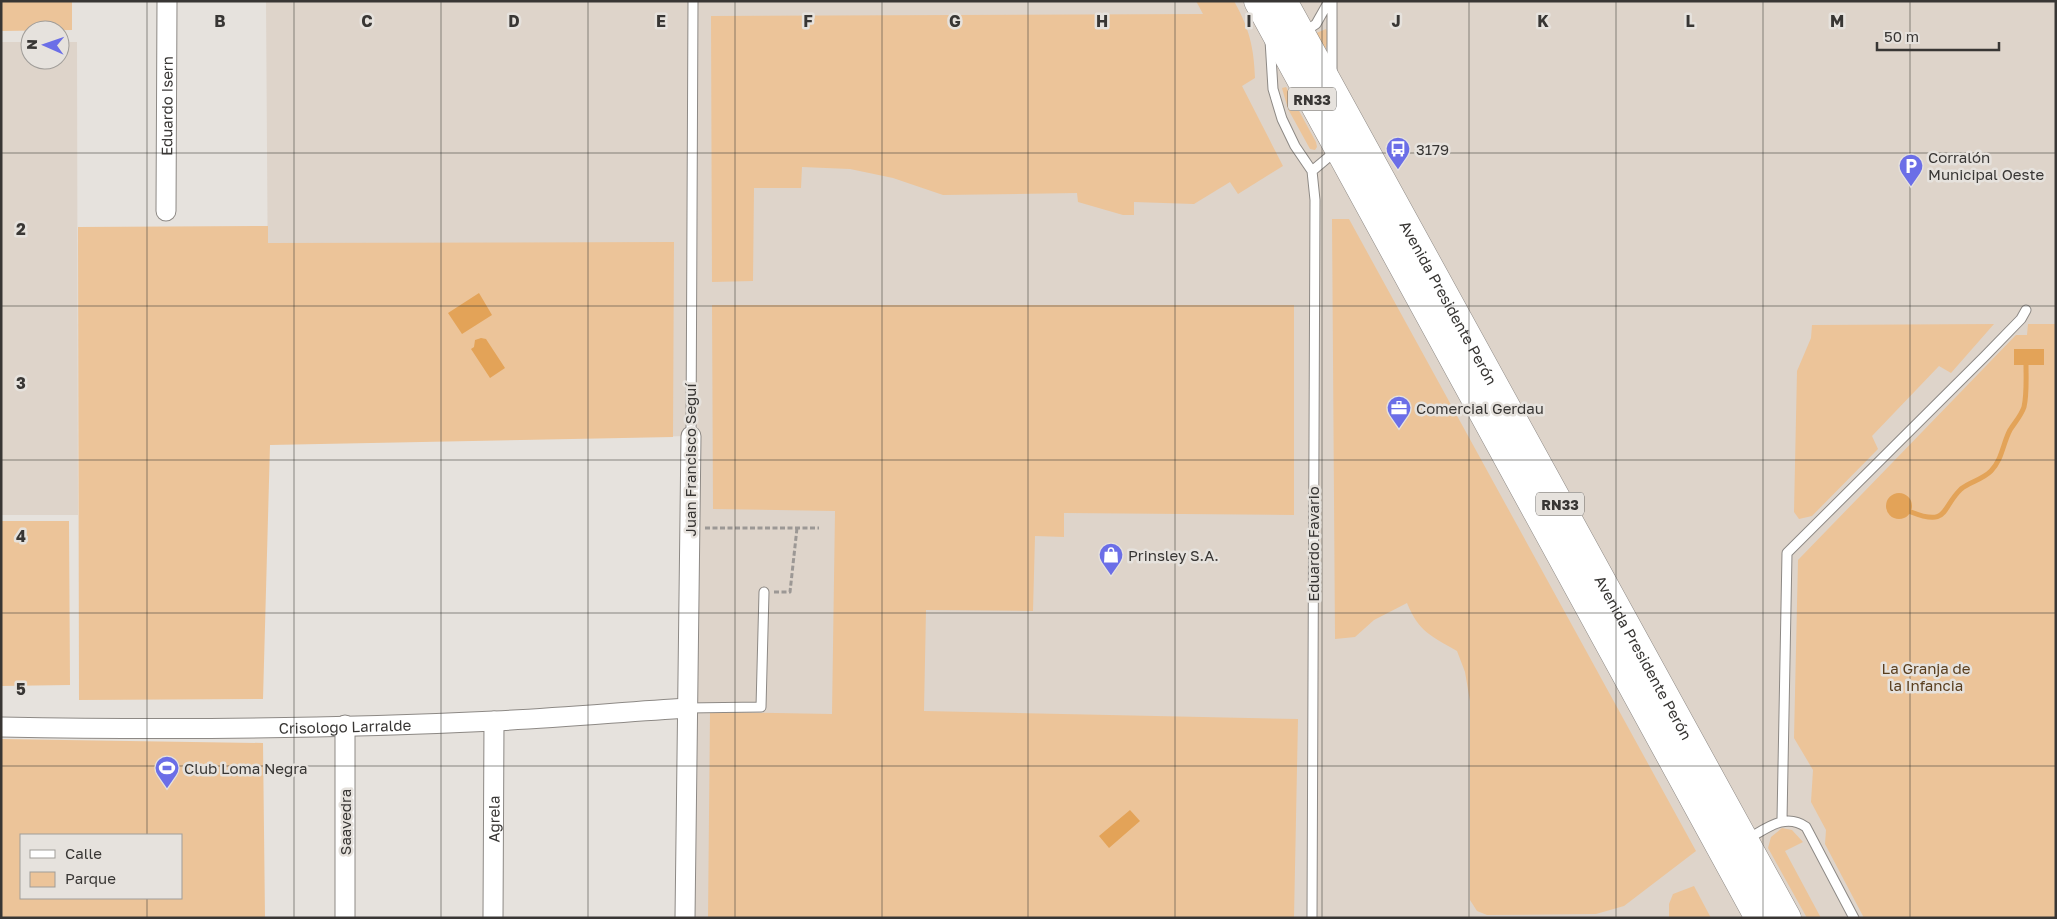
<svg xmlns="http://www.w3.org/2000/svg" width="2057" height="919" viewBox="0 0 2057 919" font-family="'Golos Text',sans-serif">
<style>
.built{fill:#ded4ca}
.green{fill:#ecc499;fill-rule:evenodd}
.water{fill:#e3a358}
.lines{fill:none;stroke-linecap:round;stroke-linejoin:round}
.stream{stroke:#e3a358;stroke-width:5}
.lane-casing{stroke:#8d8985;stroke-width:11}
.street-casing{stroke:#8d8985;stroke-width:21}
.primary-casing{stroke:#8d8985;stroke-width:29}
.path{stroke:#9c9895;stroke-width:3;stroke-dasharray:5 2.5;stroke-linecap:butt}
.lane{stroke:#fff;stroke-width:9}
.street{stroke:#fff;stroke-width:19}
.primary{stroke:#fff;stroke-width:28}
.grid{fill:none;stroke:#383634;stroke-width:1;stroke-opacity:0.55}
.labels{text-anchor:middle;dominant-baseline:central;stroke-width:5;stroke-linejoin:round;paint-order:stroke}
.shield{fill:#e6e2dd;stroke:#6c6a67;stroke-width:1}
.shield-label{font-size:14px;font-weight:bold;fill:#383634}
.street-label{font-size:15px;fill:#383634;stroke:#e6e2dd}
.poi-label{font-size:15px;fill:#383634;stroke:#e6e2dd;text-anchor:start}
.park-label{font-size:15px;fill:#593e1e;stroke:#e6e2dd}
.grid-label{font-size:16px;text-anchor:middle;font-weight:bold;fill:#383634;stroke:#e6e2dd;stroke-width:5;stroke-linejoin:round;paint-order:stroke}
</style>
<rect width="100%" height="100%" fill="#e6e2dd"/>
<path class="built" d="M266,1h1790v917h-1371l6,-482 -422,8z
M1,42h29v18h30v-18h17l1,473h-77z"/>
<path class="green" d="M1,1h71v29l-71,1z
M1196,1h38c15,27 20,46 21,77l-13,8 41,80 -45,28 -8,-12 -36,22 -60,-2v13h-11l-45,-13 -1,-9 -134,2 -50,-17 -43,-9 -48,-2 -1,21h-47l-1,93 -41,1 -1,-266 492,-2z
M1326,29l3,7 -4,15 -11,-17z
M1286,87l30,55 1,5 -2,3 -5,-1 -22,-40 -6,-21z
M1332,219h17l347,632 -72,55 -28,8 -109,1 -10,-4 -7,-11v-199l-5,-29 -8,-21c-26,-15 -38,-19 -50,-48l-33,17 -19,17 -20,2z
M268,226v17l406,-1 -1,195 -403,8 -7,254 -184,1 -1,-473z
M712,305h582v210l-230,-2v24l-29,-1 -2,75 -107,-1 -2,101 374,8 -4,199h-586l2,-206 122,2 3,-203 -122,-2z
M1994,324l-43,49 -12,-7 -67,70 6,13 -66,67 -13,3 -5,-7 3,-141 14,-33 1,-13z
M2028,324h28v594h-192l-39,-74 1,-14 -15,-28 2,-32 -19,-32 4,-178 218,-225h11z
M1,521h68l1,164 -69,1z
M1,739l262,4 2,175h-264zM21,835h160v63h-160z
M1782,828l10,2 11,12 -18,9 36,67h-14l-39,-70 3,-11z
M1694,886l17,32h-42v-14l4,-10z"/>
<path class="water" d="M479,293l13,22 -30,19 -14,-21z
M481,338l5,1 19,29 -15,10 -19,-29 3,-2 1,-7z
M2014,349h30v16h-30z
M1886 506a13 13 0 1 1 26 0a13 13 0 1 1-26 0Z
M1130,810l10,11 -31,27 -10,-12z"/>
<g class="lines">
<path class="stream" d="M1911,512c38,15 30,-4 50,-23 8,-7 21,-9 30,-18 11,-11 12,-28 19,-41 5,-8 11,-14 14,-23 3,-13 2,-29 2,-42"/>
<defs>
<path id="lane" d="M1332,1v72
M1304,32l12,-8 13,-23
M1270,40l3,49 9,30 13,27 17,25 3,29 -3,718
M1312,171l25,-21
M691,436l2,-435
M687,708l74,-1 3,-115
M1782,820l5,-267 198,-197 36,-37 5,-9
M1746,840c20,-11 39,-28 60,-13l48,91"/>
<g id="street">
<path id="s1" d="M166,211l1,-210"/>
<path id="s2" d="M1,727c164,3 329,2 493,-6 64,-3 129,-9 193,-13"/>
<path d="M345,918v-193"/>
<path id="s3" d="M493,918l1,-197"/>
<path d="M685,918l6,-482"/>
</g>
<g id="primary">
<path d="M1258,1l501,917"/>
<path id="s4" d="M1283,1l504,917"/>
</g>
</defs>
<use href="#lane" class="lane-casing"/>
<use href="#street" class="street-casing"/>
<use href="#primary" class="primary-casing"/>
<path class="path" d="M705,528h114
M774,592h16l7,-64"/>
<use href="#lane" class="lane"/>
<use href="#street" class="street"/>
<use href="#primary" class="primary"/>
</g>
<path class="grid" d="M147,1v834M294,1v917M441,1v917M588,1v917M735,1v917M882,1v917M1028,1v917M1175,1v917M1322,1v917M1469,1v917M1616,1v917M1763,1v917M1910,1v917M1,153h2055M1,306h2055M1,460h2055M1,613h2055M1,766h2055M147,898v20"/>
<defs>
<symbol id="bus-pin" viewBox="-11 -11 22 30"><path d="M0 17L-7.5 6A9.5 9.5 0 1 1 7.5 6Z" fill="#6b6ee7" stroke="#e6e2dd"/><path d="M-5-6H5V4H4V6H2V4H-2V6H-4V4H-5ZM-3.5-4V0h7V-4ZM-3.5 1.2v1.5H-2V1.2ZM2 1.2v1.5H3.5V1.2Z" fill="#fff"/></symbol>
<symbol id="parking-pin" viewBox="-11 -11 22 30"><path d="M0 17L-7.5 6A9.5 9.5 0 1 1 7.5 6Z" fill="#6b6ee7" stroke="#e6e2dd"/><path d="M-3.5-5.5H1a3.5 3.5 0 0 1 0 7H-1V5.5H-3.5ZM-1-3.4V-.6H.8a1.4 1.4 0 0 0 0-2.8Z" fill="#fff"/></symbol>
<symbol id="office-pin" viewBox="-11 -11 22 30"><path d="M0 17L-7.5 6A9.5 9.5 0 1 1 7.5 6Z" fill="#6b6ee7" stroke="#e6e2dd"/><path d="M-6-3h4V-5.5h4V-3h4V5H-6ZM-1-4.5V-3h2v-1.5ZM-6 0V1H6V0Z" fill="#fff"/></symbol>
<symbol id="shop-pin" viewBox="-11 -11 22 30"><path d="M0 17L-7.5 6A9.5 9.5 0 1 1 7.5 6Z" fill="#6b6ee7" stroke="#e6e2dd"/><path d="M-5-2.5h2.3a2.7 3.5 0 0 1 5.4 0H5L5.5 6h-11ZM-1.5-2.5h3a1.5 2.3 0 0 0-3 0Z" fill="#fff"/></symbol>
<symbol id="stadium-pin" viewBox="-11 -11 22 30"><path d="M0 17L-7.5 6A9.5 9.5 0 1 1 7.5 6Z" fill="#6b6ee7" stroke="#e6e2dd"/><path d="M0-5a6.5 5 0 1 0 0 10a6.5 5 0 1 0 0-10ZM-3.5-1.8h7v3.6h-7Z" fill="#fff"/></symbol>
</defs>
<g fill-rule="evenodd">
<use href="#bus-pin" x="1384" y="135" width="28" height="38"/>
<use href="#parking-pin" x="1897" y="152" width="28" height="38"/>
<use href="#office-pin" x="1385" y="394" width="28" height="38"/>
<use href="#shop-pin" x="1097" y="541" width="28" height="38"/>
<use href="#stadium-pin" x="153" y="754" width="28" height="38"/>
</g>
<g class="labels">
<g class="shield">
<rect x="1288" y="87.5" width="48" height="23" rx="4"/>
<rect x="1536" y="492.5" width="48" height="23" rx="4"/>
</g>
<g class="shield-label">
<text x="1312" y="99">RN33</text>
<text x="1560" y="504">RN33</text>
</g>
<g class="street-label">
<text stroke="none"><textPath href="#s1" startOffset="105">Eduardo Isern</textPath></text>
<text stroke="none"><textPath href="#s4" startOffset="344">Avenida Presidente Perón</textPath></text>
<text transform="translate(690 460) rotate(-90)">Juan Francisco Seguí</text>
<text transform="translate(1313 544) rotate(-90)">Eduardo Favario</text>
<text stroke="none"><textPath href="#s4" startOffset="749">Avenida Presidente Perón</textPath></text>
<text stroke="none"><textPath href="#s2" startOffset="344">Crisologo Larralde</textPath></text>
<text stroke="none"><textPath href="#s3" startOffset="99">Agrela</textPath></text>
<text transform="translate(345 822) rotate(-90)">Saavedra</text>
</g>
<g class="poi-label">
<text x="1416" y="149">3179</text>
<text x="1928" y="157">Corralón<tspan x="1928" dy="17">Municipal Oeste</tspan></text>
<text x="1416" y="408">Comercial Gerdau</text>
<text x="1128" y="555">Prinsley S.A.</text>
<text x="184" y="768">Club Loma Negra</text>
</g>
<g class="park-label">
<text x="1926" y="668">La Granja de<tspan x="1926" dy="17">la Infancia</tspan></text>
</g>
</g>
<g class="grid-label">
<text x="220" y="27">B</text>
<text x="367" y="27">C</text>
<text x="514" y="27">D</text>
<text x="661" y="27">E</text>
<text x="808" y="27">F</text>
<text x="955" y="27">G</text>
<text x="1102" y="27">H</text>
<text x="1249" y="27">I</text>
<text x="1396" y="27">J</text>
<text x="1543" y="27">K</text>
<text x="1690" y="27">L</text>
<text x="1837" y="27">M</text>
<text x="21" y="235">2</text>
<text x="21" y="389">3</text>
<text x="21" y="542">4</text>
<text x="21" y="695">5</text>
</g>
<rect width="2057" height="919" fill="none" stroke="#383634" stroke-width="5"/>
<rect x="20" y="834" width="162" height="65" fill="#e6e2dd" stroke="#a09d99"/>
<rect x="30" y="850" width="25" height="8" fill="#ffffff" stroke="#a09d99"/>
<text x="65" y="859" font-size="15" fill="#383634">Calle</text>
<rect x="30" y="872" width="25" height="15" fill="#ecc499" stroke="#a09d99"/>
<text x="65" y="884" font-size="15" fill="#383634">Parque</text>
<g transform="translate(45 45) rotate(272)"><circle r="24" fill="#e6e2dd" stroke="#a09d99"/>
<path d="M0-4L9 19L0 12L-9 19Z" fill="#6b6ee7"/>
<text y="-8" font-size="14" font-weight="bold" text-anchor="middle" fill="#383634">N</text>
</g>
<path d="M1877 42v8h122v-8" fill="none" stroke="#383634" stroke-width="2.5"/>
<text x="1884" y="42" font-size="15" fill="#383634" stroke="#e6e2dd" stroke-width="4" paint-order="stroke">50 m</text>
</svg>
